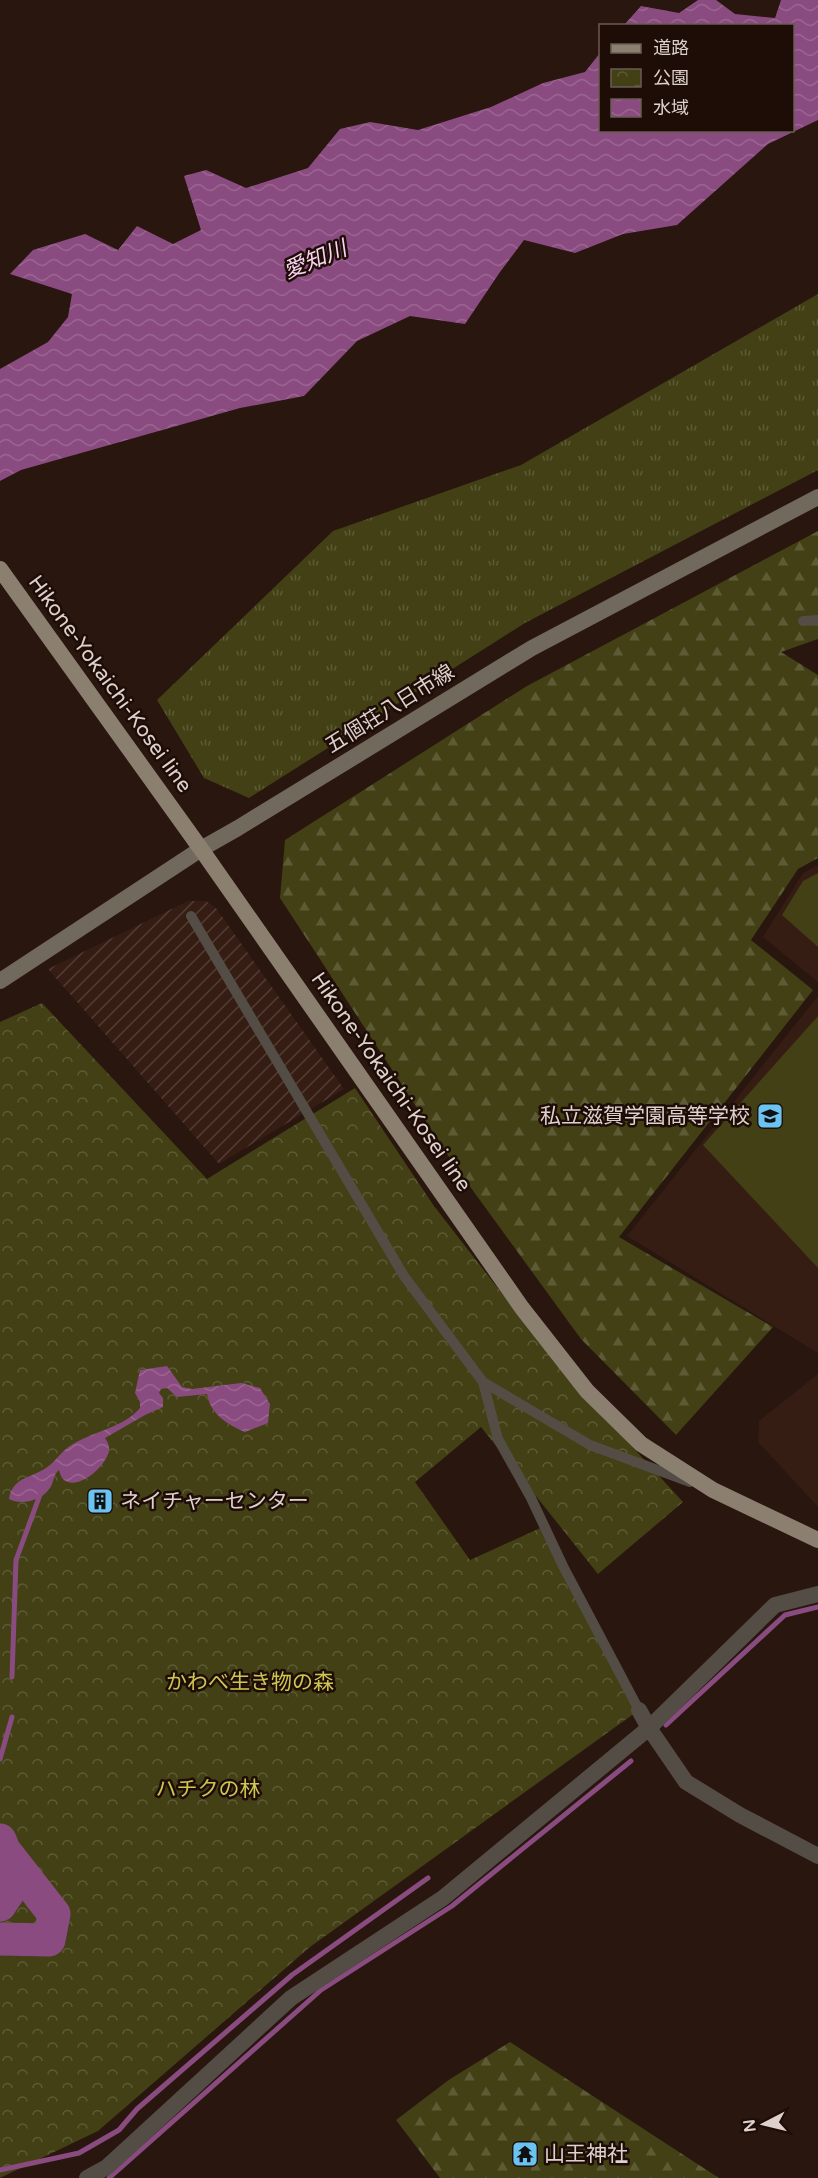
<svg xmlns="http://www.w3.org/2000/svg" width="818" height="2178" viewBox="0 0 818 2178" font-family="'Varela Round','Noto Sans JP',sans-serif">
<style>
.built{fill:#351d14}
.industrial{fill:url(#industrial-furrows)}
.grass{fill:url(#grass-tufts)}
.forest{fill:url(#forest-firs)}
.park{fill:url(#park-crowns)}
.pitch{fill:#424014}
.water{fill:url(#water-waves)}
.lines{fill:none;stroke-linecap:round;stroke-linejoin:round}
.stream{stroke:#8a4c80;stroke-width:5}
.river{stroke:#8a4c80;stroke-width:33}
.service{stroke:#534d45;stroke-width:10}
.minor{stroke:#534d45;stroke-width:16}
.secondary{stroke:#72695d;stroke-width:16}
.primary{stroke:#8b7f6f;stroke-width:16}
.labels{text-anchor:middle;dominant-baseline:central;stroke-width:5;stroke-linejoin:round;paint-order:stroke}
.street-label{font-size:21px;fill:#ded1cd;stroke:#1e0d07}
.poi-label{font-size:21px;fill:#ded1cd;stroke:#1e0d07;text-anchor:start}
.park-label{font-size:21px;fill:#cdc750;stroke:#1e0d07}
.water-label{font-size:22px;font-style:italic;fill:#fad5f2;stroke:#1e0d07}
</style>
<defs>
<pattern id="industrial-furrows" width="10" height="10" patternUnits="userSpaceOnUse" patternTransform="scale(1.5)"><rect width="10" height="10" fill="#351d14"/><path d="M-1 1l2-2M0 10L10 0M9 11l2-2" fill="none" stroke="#523d35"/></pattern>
<pattern id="grass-tufts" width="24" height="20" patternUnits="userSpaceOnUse" patternTransform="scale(1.5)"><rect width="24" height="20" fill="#424014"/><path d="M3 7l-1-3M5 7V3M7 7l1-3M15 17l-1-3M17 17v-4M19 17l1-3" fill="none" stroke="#5d5b35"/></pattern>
<pattern id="forest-firs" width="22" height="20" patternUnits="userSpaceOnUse" patternTransform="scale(1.5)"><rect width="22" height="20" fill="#424014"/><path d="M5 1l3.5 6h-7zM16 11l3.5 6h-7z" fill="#5d5b35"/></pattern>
<pattern id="park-crowns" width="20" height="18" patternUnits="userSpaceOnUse" patternTransform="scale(1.5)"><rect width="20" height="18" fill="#424014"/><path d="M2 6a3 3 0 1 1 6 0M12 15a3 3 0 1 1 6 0" fill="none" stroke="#5d5b35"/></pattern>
<pattern id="water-waves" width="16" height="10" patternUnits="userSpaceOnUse" patternTransform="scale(1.5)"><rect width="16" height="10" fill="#8a4c80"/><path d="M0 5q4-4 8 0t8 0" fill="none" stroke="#9a6591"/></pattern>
</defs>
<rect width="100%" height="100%" fill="#28160f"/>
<path class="built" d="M818,865v117l-55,-45 40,-64z
M818,996v357l-191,-117z
M818,1374v133l-60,-65 1,-21z"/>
<path class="industrial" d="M188,901h18l10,7 128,181 -125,75 -171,-195z"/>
<path class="grass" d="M818,294v176l-293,153 -276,175 -45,-20 -47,-78 176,-169 188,-66z"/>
<path class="forest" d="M818,531v108l-37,13 37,23v183l-20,11 -47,71 62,50 -194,247 154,90 -97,108 -95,-96 -126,-173 -175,-268 5,-58 242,-154z
M510,2042l209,136h-279l-44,-58 54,-41z"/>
<path class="park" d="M42,1003l165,176 148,-91 79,118 126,162 123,134 -85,72 -117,-147 -66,55 55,78 79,-36 14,42 76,144 -329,237 -212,184 -98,47v-1156z"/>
<path class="pitch" d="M818,873v74l-36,-32 21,-34z
M818,1016v252l-115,-123z"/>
<path class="water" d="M698,0h18l19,14 40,4 6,-18h37v120l-50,24 -91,81 -54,9 -48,19 -51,-13 -24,32 -35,52 -55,-8 -53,25 -53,55 -64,12 -219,62 -21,11v-112l48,-27 20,-25 4,-23 -62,-20 23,-24 52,-16 33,16 19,-24 36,18 28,-14 -17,-54 22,-6 40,18 62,-20 32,-39 30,-7 48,8 73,-23 52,-24 42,-11 15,-19v77h192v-104l-168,-1 17,-19 38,7z
M167,1366l15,21 10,2 49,-6 19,5 10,16 -2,19 -23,9c-17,-7 -35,-18 -38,-38l-30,3 -10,-9 -6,1 -2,4 4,5v9l-18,8 -40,23c2,3 4,6 4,10 1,15 -31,45 -46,31 -2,-2 -3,-6 -4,-9 -6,5 -5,12 -9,18 -8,12 -28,18 -41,11 3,-23 26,-21 41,-34 7,-6 12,-14 20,-19 22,-15 52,-17 70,-38v-6l-5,-9 5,-23z"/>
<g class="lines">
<path class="stream" d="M12,1677l4,-117 25,-68
M666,1725l119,-110 33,-8
M0,1759l12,-42
M0,2170l79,-17 40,-23 18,-21 155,-134 136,-97
M109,2178l212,-188 131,-84 179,-145"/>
<path class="river" d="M0,1840l4,10 50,64 -5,26 -49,-1
M0,1874l8,19 -8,12"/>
<path class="service" d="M803,621l15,-1
M191,916l213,360 79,106 15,57 33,59 32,68 76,144
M483,1382l107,63 100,37"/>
<path class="minor" d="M639,1710l10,18 37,54 54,33 78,41
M87,2178l20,-11 184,-169 152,-100 206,-170 126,-123 43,-11"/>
<path class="secondary" d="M0,981l201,-132 37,-21 294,-180 286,-151"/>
<path class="primary" d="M0,569l201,280 321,459 65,83 54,53 72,46 105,50"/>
</g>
<defs>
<symbol id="school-square" viewBox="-11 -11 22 22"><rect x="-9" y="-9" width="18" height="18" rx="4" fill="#6ac3f1" stroke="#1e0d07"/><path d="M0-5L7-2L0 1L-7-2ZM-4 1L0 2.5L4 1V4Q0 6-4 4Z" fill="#111"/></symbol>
<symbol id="building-square" viewBox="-11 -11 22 22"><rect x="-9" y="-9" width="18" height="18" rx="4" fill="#6ac3f1" stroke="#1e0d07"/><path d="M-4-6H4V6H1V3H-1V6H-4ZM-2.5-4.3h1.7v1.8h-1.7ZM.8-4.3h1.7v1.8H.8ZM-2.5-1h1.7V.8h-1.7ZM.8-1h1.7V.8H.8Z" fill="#111"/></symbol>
<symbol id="temple-square" viewBox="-11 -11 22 22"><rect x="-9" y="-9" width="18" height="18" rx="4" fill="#6ac3f1" stroke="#1e0d07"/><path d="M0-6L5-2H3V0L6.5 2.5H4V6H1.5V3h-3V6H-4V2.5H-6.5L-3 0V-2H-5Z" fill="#111"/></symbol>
</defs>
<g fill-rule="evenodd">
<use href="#school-square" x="755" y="1101" width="30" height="30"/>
<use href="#building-square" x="85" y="1486" width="30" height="30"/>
<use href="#temple-square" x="510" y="2139" width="30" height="30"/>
</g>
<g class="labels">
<g class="street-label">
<text transform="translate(110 684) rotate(54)">Hikone-Yokaichi-Kosei line</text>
<text transform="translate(390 709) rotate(-32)">五個荘八日市線</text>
<text transform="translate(391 1082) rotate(55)">Hikone-Yokaichi-Kosei line</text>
</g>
<g class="poi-label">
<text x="750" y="1116" text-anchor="end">私立滋賀学園高等学校</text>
<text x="120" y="1501">ネイチャーセンター</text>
<text x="544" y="2154">山王神社</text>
</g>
<g class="park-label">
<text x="250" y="1682">かわべ生き物の森</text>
<text x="208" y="1789">ハチクの林</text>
</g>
<g class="water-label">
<text transform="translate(315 260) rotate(-22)">愛知川</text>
</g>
</g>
<rect x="599" y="24" width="195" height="108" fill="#1e0d07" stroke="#6b5b56" stroke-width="1.5"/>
<rect x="611" y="44" width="30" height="9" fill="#8b7f6f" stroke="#6b5b56" stroke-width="1.5"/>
<text x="653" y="54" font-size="18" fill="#ded1cd">道路</text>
<rect x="611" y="69" width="30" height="18" fill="url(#park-crowns)" stroke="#6b5b56" stroke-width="1.5"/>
<text x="653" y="84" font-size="18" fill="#ded1cd">公園</text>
<rect x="611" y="99" width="30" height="18" fill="url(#water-waves)" stroke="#6b5b56" stroke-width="1.5"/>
<text x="653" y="114" font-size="18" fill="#ded1cd">水域</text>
<g transform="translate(764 2124) rotate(263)" stroke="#1e0d07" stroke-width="4.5" paint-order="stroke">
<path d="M0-4.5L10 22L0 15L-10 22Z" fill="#ded1cd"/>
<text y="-9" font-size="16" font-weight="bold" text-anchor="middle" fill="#ded1cd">N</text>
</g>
</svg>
